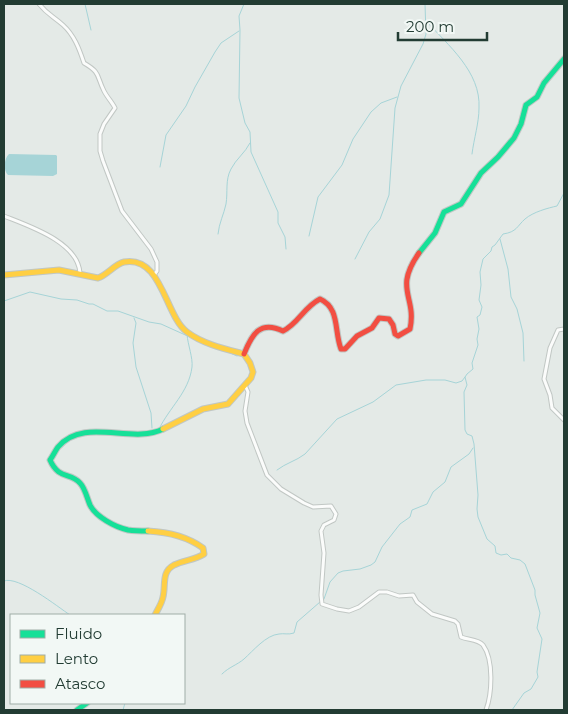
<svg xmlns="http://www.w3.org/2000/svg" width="568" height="714" viewBox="0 0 568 714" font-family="Montserrat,sans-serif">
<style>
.water{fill:#a6d4d7}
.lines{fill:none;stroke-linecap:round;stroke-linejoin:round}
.stream{stroke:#a6d4d7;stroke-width:1}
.street-casing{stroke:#c1c7c4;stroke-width:5}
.fast-casing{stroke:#c0c7c4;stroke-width:7}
.slow-casing{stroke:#c0c7c4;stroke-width:7}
.jam-casing{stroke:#c0c7c4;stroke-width:7}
.street{stroke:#fbfcfb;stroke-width:3}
.fast{stroke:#16e098;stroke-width:5}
.slow{stroke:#ffcf43;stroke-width:5}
.jam{stroke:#f24e42;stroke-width:5}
</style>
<rect width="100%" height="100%" fill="#e4eae7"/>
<path class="water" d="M9,154l47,1 1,1v18l-4,2 -45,-1c-5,-4 -4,-17 1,-21z"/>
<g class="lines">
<path class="stream" d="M85,4l6,26
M244,4l-5,12 1,14 -1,68 6,25 5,9 1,20 27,60v11l7,14 1,12
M426,21c22,24 55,51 53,87 0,15 -5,30 -7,46
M160,167l6,-32 20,-29 9,-19 20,-35 6,-9 18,-12
M218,234c1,-11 6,-20 8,-30 2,-12 -1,-24 5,-35 5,-10 14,-16 19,-26
M309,236l9,-39 24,-32 11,-26 18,-27 10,-9 16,-6
M500,239l8,30 3,28 6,12 6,24 1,28
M355,259l14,-27 11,-13 9,-24 6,-87 6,-22 22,-42 3,-10 -1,-30
M4,301l26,-9 31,7 16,1 12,4h4l14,7h11l31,11 12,2 31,14
M134,318l2,5 -3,20 3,24 15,46 1,15
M226,351l11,5
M159,429c10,-21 30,-37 33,-62 1,-9 -4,-22 -5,-32
M277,470c9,-7 19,-9 28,-16l32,-35 36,-17 23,-17 30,-5h19l11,3 6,-2 3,-4
M4,581c14,-6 54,26 66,34
M324,599l6,-17 8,-9 5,-2 17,-2 11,-4 4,-3 7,-15 18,-23 10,-7 2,-7 15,-6 6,-12 12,-10 6,-15 18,-13 4,-6
M222,674c7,-7 15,-9 22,-15 9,-8 22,-24 35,-25 5,-1 9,1 15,-1l3,-11 23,-20
M123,710l2,-7
M512,710l12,-17 7,-4 7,-12 -1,-5 5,-33 -5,-11 3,-15 -5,-18v-5l-10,-26 -5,-4 -9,-2 -4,-4 -6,1 -5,-2 -1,-7 -8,-7 -9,-22 -1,-8 1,-14 -4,-51 -2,-8 -5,-2 -2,-4 -1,-38 3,-7 -2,-8 2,-3 6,-5 -1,-6 6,-18 -1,-6 2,-10 -2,-12 3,-2 2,-8 -3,-7 2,-15 -1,-13 3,-13 8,-8 1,-4 3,-2 8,-11c14,-2 14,-8 22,-15 8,-7 23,-11 32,-13l7,-13"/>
<defs>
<path id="street" d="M39,4c9,11 14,12 24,21 11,10 16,23 21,38 17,10 12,12 20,28 3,6 8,11 11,17l-11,16 -4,10v17l3,10 19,50 29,38 6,13v9l-3,4
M4,216c25,10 74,26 76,57
M564,329l-6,1 -8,18 -6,31 6,16 2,13 12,12
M245,385l3,7 -3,19 2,12 20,52 14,14 23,14 9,4 18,-1 5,8 -2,6 -10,5 -3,6 3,22 -3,42 1,9 15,5 12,2 10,-4 20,-15h8l12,4 14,-1 4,7 15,12 23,7 3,3 3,13c7,3 17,2 22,8 11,15 9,49 3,65"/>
<path id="fast" d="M419,253l16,-20 9,-21 17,-8 20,-31 17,-16 16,-19 7,-14 5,-19 11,-8 7,-14 20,-24
M148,531c-6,0 -13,0 -20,-1 -13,-3 -32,-13 -38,-25 -3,-7 -5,-17 -10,-22 -10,-11 -21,-3 -30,-23 3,-4 5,-9 8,-13 26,-31 74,-2 105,-18
M77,710l10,-7"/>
<path id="slow" d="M4,275l55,-5 39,8c9,-3 17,-14 26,-16 38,-7 41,54 63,70 16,12 38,17 57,22l6,9 3,9 -2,6 -23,26 -25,5 -40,20
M148,531c19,1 40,6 55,17l1,6c-9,6 -20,6 -30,11 -13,7 -8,20 -11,32 -1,6 -5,12 -8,18"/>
<path id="jam" d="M244,354c8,-20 16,-34 39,-23 15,-7 21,-24 37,-32 20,9 14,32 21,50h4l12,-13 15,-8 7,-10 10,1 4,6 2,9 3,2 12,-7c7,-33 -17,-39 9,-76"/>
</defs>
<use href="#street" class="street-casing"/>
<use href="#fast" class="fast-casing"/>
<use href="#slow" class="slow-casing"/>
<use href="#jam" class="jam-casing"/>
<use href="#street" class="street"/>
<use href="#fast" class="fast"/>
<use href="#slow" class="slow"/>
<use href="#jam" class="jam"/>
</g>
<rect width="568" height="714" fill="none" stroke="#223c33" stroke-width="10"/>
<rect x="10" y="614" width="175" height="90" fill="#f2f8f5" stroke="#9fada7"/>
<rect x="20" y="630" width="25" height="8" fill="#16e098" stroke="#9fada7"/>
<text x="55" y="639" font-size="15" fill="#223c33">Fluido</text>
<rect x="20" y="655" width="25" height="8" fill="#ffcf43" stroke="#9fada7"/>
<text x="55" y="664" font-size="15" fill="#223c33">Lento</text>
<rect x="20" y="680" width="25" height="8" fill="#f24e42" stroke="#9fada7"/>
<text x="55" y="689" font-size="15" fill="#223c33">Atasco</text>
<path d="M398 32v8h89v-8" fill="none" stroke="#223c33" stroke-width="2.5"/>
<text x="406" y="32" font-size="15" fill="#223c33" stroke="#f2f8f5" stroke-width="4" paint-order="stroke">200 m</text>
</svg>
